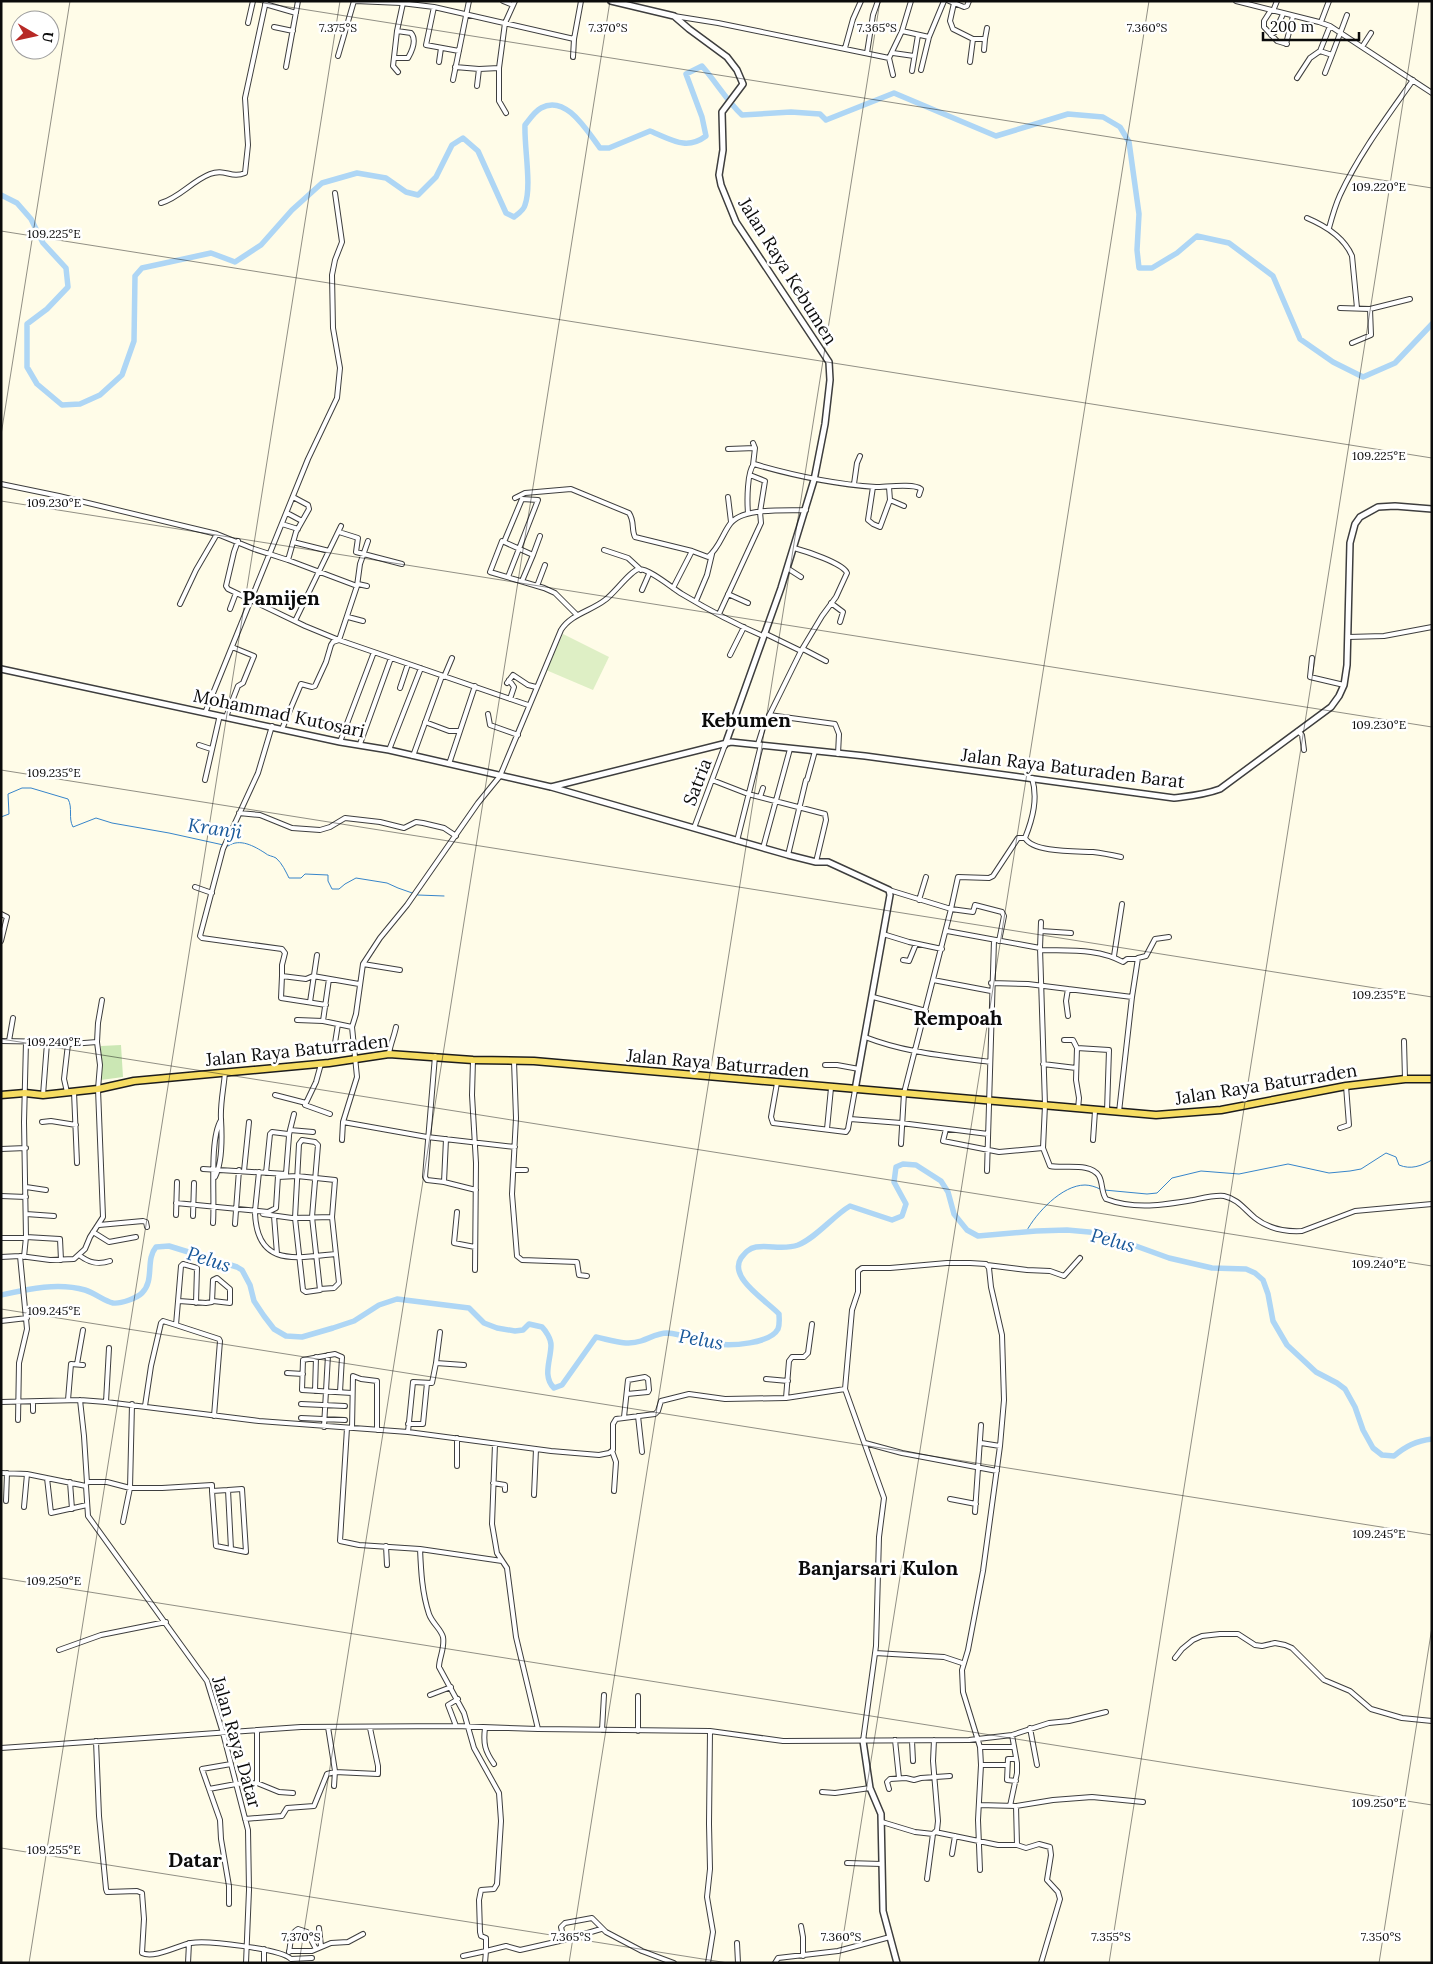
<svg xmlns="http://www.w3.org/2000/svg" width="1433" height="1964" viewBox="0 0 1433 1964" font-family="Lora,serif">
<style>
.green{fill:#cbe7b4}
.pitch{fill:#deefc5}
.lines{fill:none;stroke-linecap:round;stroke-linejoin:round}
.stream{stroke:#3785ca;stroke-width:1}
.river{stroke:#aed6f5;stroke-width:5.5}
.minor-casing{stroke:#3e3e3e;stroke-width:6}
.tertiary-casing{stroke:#3e3e3e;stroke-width:8}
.primary-casing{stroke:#1c1c1c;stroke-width:9}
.minor{stroke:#fff;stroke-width:4}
.tertiary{stroke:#fff;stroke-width:5}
.primary{stroke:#f6dc61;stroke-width:6}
.ticks{fill:none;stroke:#0b0b0b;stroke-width:1;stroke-opacity:0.45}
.labels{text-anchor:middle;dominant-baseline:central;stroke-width:5;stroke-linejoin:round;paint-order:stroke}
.street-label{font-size:18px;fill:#0b0b0b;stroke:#fff}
.water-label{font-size:19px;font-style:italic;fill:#175799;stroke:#fff}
.quarter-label{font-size:20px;font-weight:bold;fill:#0b0b0b;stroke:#fff}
.ticks-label{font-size:12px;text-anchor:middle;fill:#0b0b0b;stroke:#fff;stroke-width:5;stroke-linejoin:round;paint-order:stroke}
</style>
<rect width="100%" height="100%" fill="#fffce8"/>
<path class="green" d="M121,1045l2,32 -22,3v-34z"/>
<path class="pitch" d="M563,634l46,23 -16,33 -47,-20z"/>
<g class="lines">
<path class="stream" d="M1,817l8,-3 -1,-20 14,-6h9l37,11c5,9 0,19 5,28l23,-9 16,5 57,10 59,13c12,-8 26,0 37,7 3,3 8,3 11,5 6,5 10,14 13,20h12l4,-4 23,1v6l4,8h7l6,-5 11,-6 31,5 11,5 20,7 26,1
M1104,1190l43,4 10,-1 15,-15 29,-7 38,3 49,-10 41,9 21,-2 11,-2 25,-16 10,4 3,8c12,5 22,1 33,-5
M1026,1232c10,-19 36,-47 59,-47 5,0 11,2 15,4"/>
<path class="river" d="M1,195l16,8 14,16 12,24 23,25 2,19 -21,22 -20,15v43l10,17 25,21 18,-1 20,-9 22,-20 12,-34 1,-65 7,-8 69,-15 24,9 26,-17 31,-35 30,-27 35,-10 29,5 20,14 12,3 18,-18 16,-32 11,-7 15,13 28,62 8,4c4,-3 10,-7 11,-12 7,-19 -1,-58 0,-80 4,-5 10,-14 16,-17 25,-14 46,23 59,40h9l41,-17c21,8 36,20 56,5l-4,-19 -16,-43 16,-8c14,16 25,35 40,49l49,-3 29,2 6,6 68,-27 102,43 72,-22 35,3 17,10 9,15 10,72 -2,36 2,18h13l25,-15 20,-17 32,7 44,33 27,63 33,23 30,15 32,-14 37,-39
M1,1295c27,-6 57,-13 84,-5 10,3 19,11 28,13 8,1 24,-5 29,-10 13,-13 3,-33 14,-46l13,-1 68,21 5,3 8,15 4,16 10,15 10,13 12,7 16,1 31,-9 21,-7 25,-16 18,-6 72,9 15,15 13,5 18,3 8,-1 6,-6 13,3c4,4 9,12 9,18 0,15 -9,31 3,43l8,-3 34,-48c15,3 30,9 45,4 9,-3 17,-8 26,-8 17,1 33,9 49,11 15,2 54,0 62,-15 2,-5 1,-11 1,-15 -12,-13 -51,-36 -38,-56 4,-5 8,-10 15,-11 14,-2 28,3 42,-2 18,-7 35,-29 52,-39l42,14 10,-4 4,-12 -12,-22 2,-15 7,-3 13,1 25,16 7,11 6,22 13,16 11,6 58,-5 31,-1 33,3 69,25 43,10 34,1 9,4 8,7 5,14 5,27 14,24 29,27 21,11 8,6 10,18 8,23 10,18 9,7 12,1c12,-10 22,-15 38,-17"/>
<defs>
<path id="minor" d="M355,1l46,2 33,4 140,32 7,-38
M503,1l10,4
M949,1l15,6 3,-1 2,-5
M1236,1l83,21 11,4 102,67
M954,3l-4,18 3,8 20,10h12l2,-11
M265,4l31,9
M434,7l-8,38 33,6
M1271,10l-7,11v6l13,14 10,3
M1273,11l4,-10
M674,16l44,7 171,35 13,-27 9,-30
M1321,22l8,-21
M248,23l5,-22
M274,27l19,4
M902,31l27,6 15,-36
M1271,35l4,-3 8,-18
M1286,44l7,-28
M1362,47l9,-14
M845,48l8,-29 8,-18
M984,50l1,-11
M1320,51l12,4 15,-40
M867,53l6,-38 5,-14
M893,53l21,3
M338,56l16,-55
M573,57l1,-18
M394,58h14c4,-7 9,-18 3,-25l-14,-2
M889,58l4,17
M439,62l2,-14
M970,62l3,-23
M286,67l12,-66
M455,67l24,2 20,-1
M921,70l8,-33
M912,71l6,-36
M398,72l-5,-6 4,-35 6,-28
M1325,73l7,-18
M1297,78l13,-20 10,-7 10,-25
M453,80l16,-79
M477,86l2,-17
M506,113l-7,-12v-33l6,-45 10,-22
M161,203c18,-5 31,-22 49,-29 15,-6 21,5 35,-1l3,-28 -3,-47 21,-97
M1307,218c19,8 37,19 45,38l5,52
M1329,228c3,-11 6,-22 11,-33 19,-41 47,-78 73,-115
M1340,308l30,1 40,-10
M1352,343l19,-8 -1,-26
M753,443l2,5 -2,17
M728,449l27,-1
M1,484l58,12 158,38 37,15 34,11 69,26 -18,54 -6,2 -2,3 -5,17 -11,24 -3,1 -11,-3 -19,45
M854,484l3,-21 3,-7
M873,487l-5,33 5,4 7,3 10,-27 -1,-13
M728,497l3,25
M515,498l10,-5 46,-4 58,24c6,9 2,16 6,24l57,14
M890,500l14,6
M287,513l15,8
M748,513c-1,-12 -1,-42 6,-49 41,12 79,20 122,23 10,0 38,-4 45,2l-2,6
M282,524l16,5
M339,532l19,6 -2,14 46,12
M238,541l-4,11 -8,34 2,3 77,37 34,14 189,65
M293,542l36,9
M504,542l18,-43 16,1 -30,77
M604,550l24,8 13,12
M533,555l7,-19
M288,560l8,-28 13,-23 -1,-4 -15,-8
M787,568l14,9
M522,581l11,-26 -31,-14 -12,31 54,16 11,5 22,22
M358,584l9,2
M357,586l3,-22 8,-23
M537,586l8,-21
M673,588l19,-37 16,6c11,-9 14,-22 22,-33 12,-17 56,-13 76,-14
M642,590l7,-16
M728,594l20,9
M696,601l11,-26 5,-21
M831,603l12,9 -3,10
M180,604l16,-34 21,-36
M230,609l6,-16
M719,614l42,-91 -1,-11 5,-31 -15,-6
M348,617l15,4
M295,621l46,-95
M764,633l37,18
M1348,637l36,-1 48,-9
M803,649l23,12
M730,655l14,-28
M1312,658l-2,19 34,8
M444,677l8,-19
M509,680l5,7 -4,12
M507,683l6,-8 15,10 8,2
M400,688l8,-24
M205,713l103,-254 29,-61 3,-30 -7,-40 -1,-53 3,-15 7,-18 -7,-49
M488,714l2,11 28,10
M769,715l66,9 4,10 -1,20
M226,717l12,-31 5,-3 11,-27 -22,-9
M425,722l24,9h11
M272,726l-14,47 -35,76 -23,87 2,2 80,11 3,4 -3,12v11l24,3 7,-3 46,8
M1298,731l4,4 2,15
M340,742l34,-90
M360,744l31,-86
M758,744l5,-16 38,-77 21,-35 14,-19 11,-24c-4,-10 -42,-22 -53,-25
M199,745l12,4
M389,750l32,-82
M413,756l29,-80
M449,764l26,-78
M205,780l14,-61v-3
M712,780l36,14 77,20 1,6 -10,42
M760,797l3,-9
M239,813l21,2 32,13 28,2 10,-3 15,-9 35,4 24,6 12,-6 7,1 21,5 12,8
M694,828l31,-83
M1025,838c9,15 51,13 68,14 9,1 19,3 28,5
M1025,838c8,-20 13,-40 7,-60
M737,841l24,-96
M763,848l27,-99
M788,855l18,-75h1l8,-29
M195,887l17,6
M889,890l62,19 -47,184 -3,51
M919,900l7,-23
M1,914l6,3 -6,24
M947,931l93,17 5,157 -2,43 7,18c14,3 40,-4 49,10 4,7 2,16 7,23 29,11 58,6 87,1 10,-2 21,-5 31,-4 14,3 20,13 31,22 14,11 29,14 47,13l53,-20 77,-7
M1041,931l30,2
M883,934l26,8 33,7
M999,941l5,-25 -2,-4 -27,-7 -2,7 -22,-3 7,-32 31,1 4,-2 25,-38h7
M1040,948l1,-26
M1041,950c27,1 57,-2 82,12l4,-3h10
M1114,956l8,-52
M903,960l6,1 7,-17
M363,964l37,6
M282,976l-1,22 45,7
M933,980l58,11
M991,983l37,1 104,13 6,-39 8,-2 9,-17 14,-2
M1068,989l-2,12 2,15
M873,997l53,14
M310,1002l7,-47
M297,1020l26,1 29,6
M323,1021l6,-42
M865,1037c41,16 82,19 125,25
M1064,1040h9l4,8 32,2 -2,61
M1,1041l58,1 12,2 26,-2
M9,1041l4,-23
M1404,1041l1,38
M335,1043l3,-19
M1077,1048l-1,32 3,18 -1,11
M389,1054c1,-9 5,-17 7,-27
M435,1056l-10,121 2,3 17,2 32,8
M473,1060l-1,35 4,68 -1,107
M514,1061l2,57 -4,76 5,62 5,4 55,2 2,13 8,1
M321,1064l-5,18 -11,23 25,9
M1043,1064l33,4
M825,1065h12l22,4
M777,1083l-6,34 2,6 73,9 2,-3 7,-39
M67,1092l-3,-13 4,-35
M74,1092l3,71
M43,1095l4,-52
M275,1095l31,8
M1119,1112l13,-115
M850,1119l51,4 87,11
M42,1122l9,-1 25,4
M1340,1128l9,-3 -3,-39
M827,1129l4,-41
M946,1129l-3,12 56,11 44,-4
M290,1130l4,-16
M289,1135l1,-5 23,2
M302,1140l13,2 3,3 -6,72 8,73 -14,2 -3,-2 -8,-72 4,-74z
M342,1140l1,-18
M1093,1140l2,-29
M515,1147l-88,-10 -84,-15 14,-45 -5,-50 4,-13 7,-50 17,-26 27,-33 71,-102 22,-27 61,-146c10,-16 30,-19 44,-30 8,-5 26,-30 34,-31 11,0 33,19 43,25 25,15 53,30 81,42
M1,1149l25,-1
M203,1169l83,5 3,-38 -1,-2 -16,-2 -2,2 -4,39
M514,1170h12
M244,1171l5,-49
M987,1171l7,-231
M215,1177c8,-15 7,-41 6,-58 -1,-15 3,-32 4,-47
M278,1177l19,-1 38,4 -3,37 7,66 -5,5 -14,1
M444,1182l2,-43
M26,1187l20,3
M1,1196l25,1
M176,1203l92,9 8,-4 2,-32
M255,1211l4,-39
M457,1212l-3,31 21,4
M255,1213c2,54 40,45 80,41
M26,1214l28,2
M263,1214l29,4 40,-1
M176,1215l1,-33
M193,1216l1,-33
M274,1216l3,38
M213,1223c2,-25 -4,-84 8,-103
M235,1224l4,-54
M99,1225l44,-4 3,1 1,5
M93,1232l16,10 27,-5
M26,1237l34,2 1,21
M1,1238h25
M79,1255c10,8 19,10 31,6
M1,1257l19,-1 30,4 24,-1 11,-10 5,-12 13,-20 -5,-128 2,-24 -3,-23 1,-19 4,-23
M24,1257l2,-20 -2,-115 2,-80
M987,1265l40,5 23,1 14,5 16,-18
M179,1301l27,2 6,-1 1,-22 4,-2 13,11v14l-17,-2
M1,1321l26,-3
M176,1325l43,14 1,2 -6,75
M436,1363l4,-31
M77,1364l6,-34
M287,1373l16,1
M766,1379l22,2
M315,1391l1,-34
M340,1392l2,-35 -7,-3 -32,6 -1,30 50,3
M786,1398l3,-37 3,-4h12l4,-4 4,-29
M68,1400l3,-36 12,1
M80,1400l4,36 3,47
M1,1402l79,-2 26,2 153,19 149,11 143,19 48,4 10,-2 4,-3v-26l3,-5 39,-5 3,-3 3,-10 28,-7 36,5 61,-1 59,-9
M106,1402l3,-54
M301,1404l44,2
M145,1406l6,-40 10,-43 2,-2 13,4 5,-59 2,-2 14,4 -1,35
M33,1411v-9
M638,1416l4,36
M624,1417l4,-37 17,-3 3,2 1,11 -1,2 -21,2
M301,1418l44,2
M18,1420l1,-57 8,-34 -7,-73
M408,1424h15l4,-41
M324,1427l4,-72
M347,1428l-7,113 19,4 61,4c1,22 2,44 9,65 3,9 12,15 14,23 2,11 -4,21 -4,30l25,46 10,35 25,45 2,28 -4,63 -3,5 -13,1 -2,10 1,32 1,4 5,2v13l20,-5 14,4 44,-10 -3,-13 4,-4 27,-5 14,14 36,19 32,12
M352,1428l1,-52 8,3 16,2v49
M408,1432l5,-50 19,1 4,-20 28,2
M865,1443l37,10 95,18
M981,1443l19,3
M495,1444l-3,80 5,29 10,15 9,69 22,92
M612,1451l4,11 -2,29
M457,1466v-28
M1,1473l26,1 59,12 2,30 119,165 16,52 25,97 1,60 -3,73
M47,1478l4,35 36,-8
M70,1482l2,27
M87,1482h20l23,6h32l50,-3v6l4,55 15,3 -3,-59 -16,1
M493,1483l12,2v5
M228,1490l14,-1 4,63 -15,-3
M534,1495l2,-46
M950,1499l26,5
M6,1501l1,-28
M24,1507l3,-33
M975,1512l6,-87
M123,1522l7,-34 2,-84
M386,1546l1,19
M420,1549l82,12
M59,1650l42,-15 65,-13
M875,1653l69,4 18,6
M1175,1658l7,-9 11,-9 9,-4 18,-2h18l17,11 7,1 13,-3 10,2 7,3 32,32 26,11 21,18 31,9 30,3
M430,1695l21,-8
M456,1726l-8,-21 10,-6
M328,1727l7,44 -1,15
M485,1728c-2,16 0,23 9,36
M1030,1728l7,37
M602,1730l2,-35
M638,1731v-35
M895,1740l4,38
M96,1741l3,75 7,73 1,3 30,-1 5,2 2,26 -2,34c12,6 37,-8 49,-10 16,-3 90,6 100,16l21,-1
M863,1741l13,-95 3,-109 5,-39 -39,-109 7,-79 6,-18v-21l4,-3h28l57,-5h23l16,1 3,4 2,19 11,48 2,65 -4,46 -17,125 -15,79 -6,20 1,22 17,55 1,18 -3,55 2,50
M912,1741l1,20
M980,1747h33
M1,1748l300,-21 155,-1 82,3 172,2 73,10 186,-1 43,-5 37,-12 20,-2 37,-9
M981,1765h26
M1016,1781l-9,-1 1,-21h8
M257,1783v-53
M209,1789l27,-5 21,-1 22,9 14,1
M889,1789l-2,-7 3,-3 16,-1 8,2 7,-2 29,-2
M822,1792l13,1 35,-5
M979,1805l37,1 37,-6 39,-3 51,5
M1010,1806l7,-33v-10l-5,-28
M1016,1806l1,39
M245,1819l37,-3 5,-8 27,-2 13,-32 8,-2 43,2v-8l-8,-38
M882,1822l33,10 18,2
M935,1832l63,13h19l9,3 13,-4 11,3 1,8 -4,25 11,12 2,7 -19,64
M952,1854l3,-18
M847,1863l35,1
M927,1879l6,-45 4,-4 1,-9 -5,-60 1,-21
M229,1904v-18l-8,-47 -1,-19 -18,-51 29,-5
M801,1926l2,11v19
M319,1928l2,18
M564,1940l37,-11
M737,1943l1,20
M264,1949v14
M289,1951h23l19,-8 17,-1 15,-8
M289,1952c2,-8 0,-18 9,-23l9,3 9,17
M463,1956l23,-5 -1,12
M188,1963l1,-20
M708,1963l5,-31 -6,-35 3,-28 -1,-45 1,-93
M775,1963l3,-5 60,-7 52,-14"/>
<path id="tertiary" d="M611,1l63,15 15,13 38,28 10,13 6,14 -21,28 1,38 -4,25 2,10 15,37 93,140 1,18 -5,44 -11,56 -33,108 -56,157
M1,669l339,73 49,8 162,37 237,68 28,7h12l61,28 1,5 -35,195
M551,787l180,-45 134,14 309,42c16,-2 30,-3 46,-9l111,-82 8,-11 5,-11 3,-20 3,-122 5,-19 5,-7 18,-10 17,-1 37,3
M863,1741l7,47 11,26 2,97 14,52"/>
<path id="primary" d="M1,1095l24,-2 18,2 55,-6 36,-8 195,-18 60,-9 84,6 61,1 622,54 65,-5 125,-24 59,-7h27"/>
</defs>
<use href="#minor" class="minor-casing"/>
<use href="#tertiary" class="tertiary-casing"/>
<use href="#primary" class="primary-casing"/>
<use href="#minor" class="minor"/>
<use href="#tertiary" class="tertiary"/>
<use href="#primary" class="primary"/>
</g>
<path class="ticks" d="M251,1l1181,187M1,231l1431,227M1,435l69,-434M1,501l1431,226M1,770l1431,227M1,1039l1431,227M1,1309l1431,226M1,1578l1431,227M1,1848l727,115M29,1963l311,-1962M299,1963l311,-1962M569,1963l311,-1962M839,1963l310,-1962M1109,1963l310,-1962M1379,1963l53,-336"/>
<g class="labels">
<g class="street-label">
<text transform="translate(788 271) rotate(58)">Jalan Raya Kebumen</text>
<text transform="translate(279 713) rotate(12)">Mohammad Kutosari</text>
<text transform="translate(1073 768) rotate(7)">Jalan Raya Baturaden Barat</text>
<text transform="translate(697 782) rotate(-69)">Satria</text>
<text transform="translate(297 1050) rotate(-6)">Jalan Raya Baturraden</text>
<text transform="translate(718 1063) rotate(5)">Jalan Raya Baturraden</text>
<text transform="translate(1266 1084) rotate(-9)">Jalan Raya Baturraden</text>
<text transform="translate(237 1742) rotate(74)">Jalan Raya Datar</text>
</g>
<g class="water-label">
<text transform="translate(215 828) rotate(8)">Kranji</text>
<text transform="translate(1113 1240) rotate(15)">Pelus</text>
<text transform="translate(209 1259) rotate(18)">Pelus</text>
<text transform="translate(701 1339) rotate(10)">Pelus</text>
</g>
<g class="quarter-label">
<text x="281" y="597">Pamijen</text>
<text x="746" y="719">Kebumen</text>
<text x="958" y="1017">Rempoah</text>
<text x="878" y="1567">Banjarsari Kulon</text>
<text x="195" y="1859">Datar</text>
</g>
</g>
<g class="ticks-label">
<text x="338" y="32">7.375°S</text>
<text x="608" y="32">7.370°S</text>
<text x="877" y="32">7.365°S</text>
<text x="1147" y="32">7.360°S</text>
<text x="1379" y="191">109.220°E</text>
<text x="54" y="238">109.225°E</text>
<text x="1379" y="460">109.225°E</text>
<text x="54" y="507">109.230°E</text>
<text x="1379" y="729">109.230°E</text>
<text x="54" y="777">109.235°E</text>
<text x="1379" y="999">109.235°E</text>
<text x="54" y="1046">109.240°E</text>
<text x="1379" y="1268">109.240°E</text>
<text x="54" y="1315">109.245°E</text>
<text x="1379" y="1538">109.245°E</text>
<text x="54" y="1585">109.250°E</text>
<text x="1379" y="1807">109.250°E</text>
<text x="54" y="1854">109.255°E</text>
<text x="301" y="1941">7.370°S</text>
<text x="571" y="1941">7.365°S</text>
<text x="841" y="1941">7.360°S</text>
<text x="1111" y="1941">7.355°S</text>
<text x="1381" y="1941">7.350°S</text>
</g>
<rect width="1433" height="1964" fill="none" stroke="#0b0b0b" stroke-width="5"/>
<g transform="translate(35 35) rotate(99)"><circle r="24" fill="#ffffff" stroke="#9d9d9d"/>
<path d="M0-4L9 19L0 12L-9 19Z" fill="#b72926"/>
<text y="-8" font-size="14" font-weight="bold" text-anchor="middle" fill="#0b0b0b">U</text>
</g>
<path d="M1263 32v8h96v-8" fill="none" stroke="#0b0b0b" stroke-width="2.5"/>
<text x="1270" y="32" font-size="15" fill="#0b0b0b" stroke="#ffffff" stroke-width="4" paint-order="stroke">200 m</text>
</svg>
